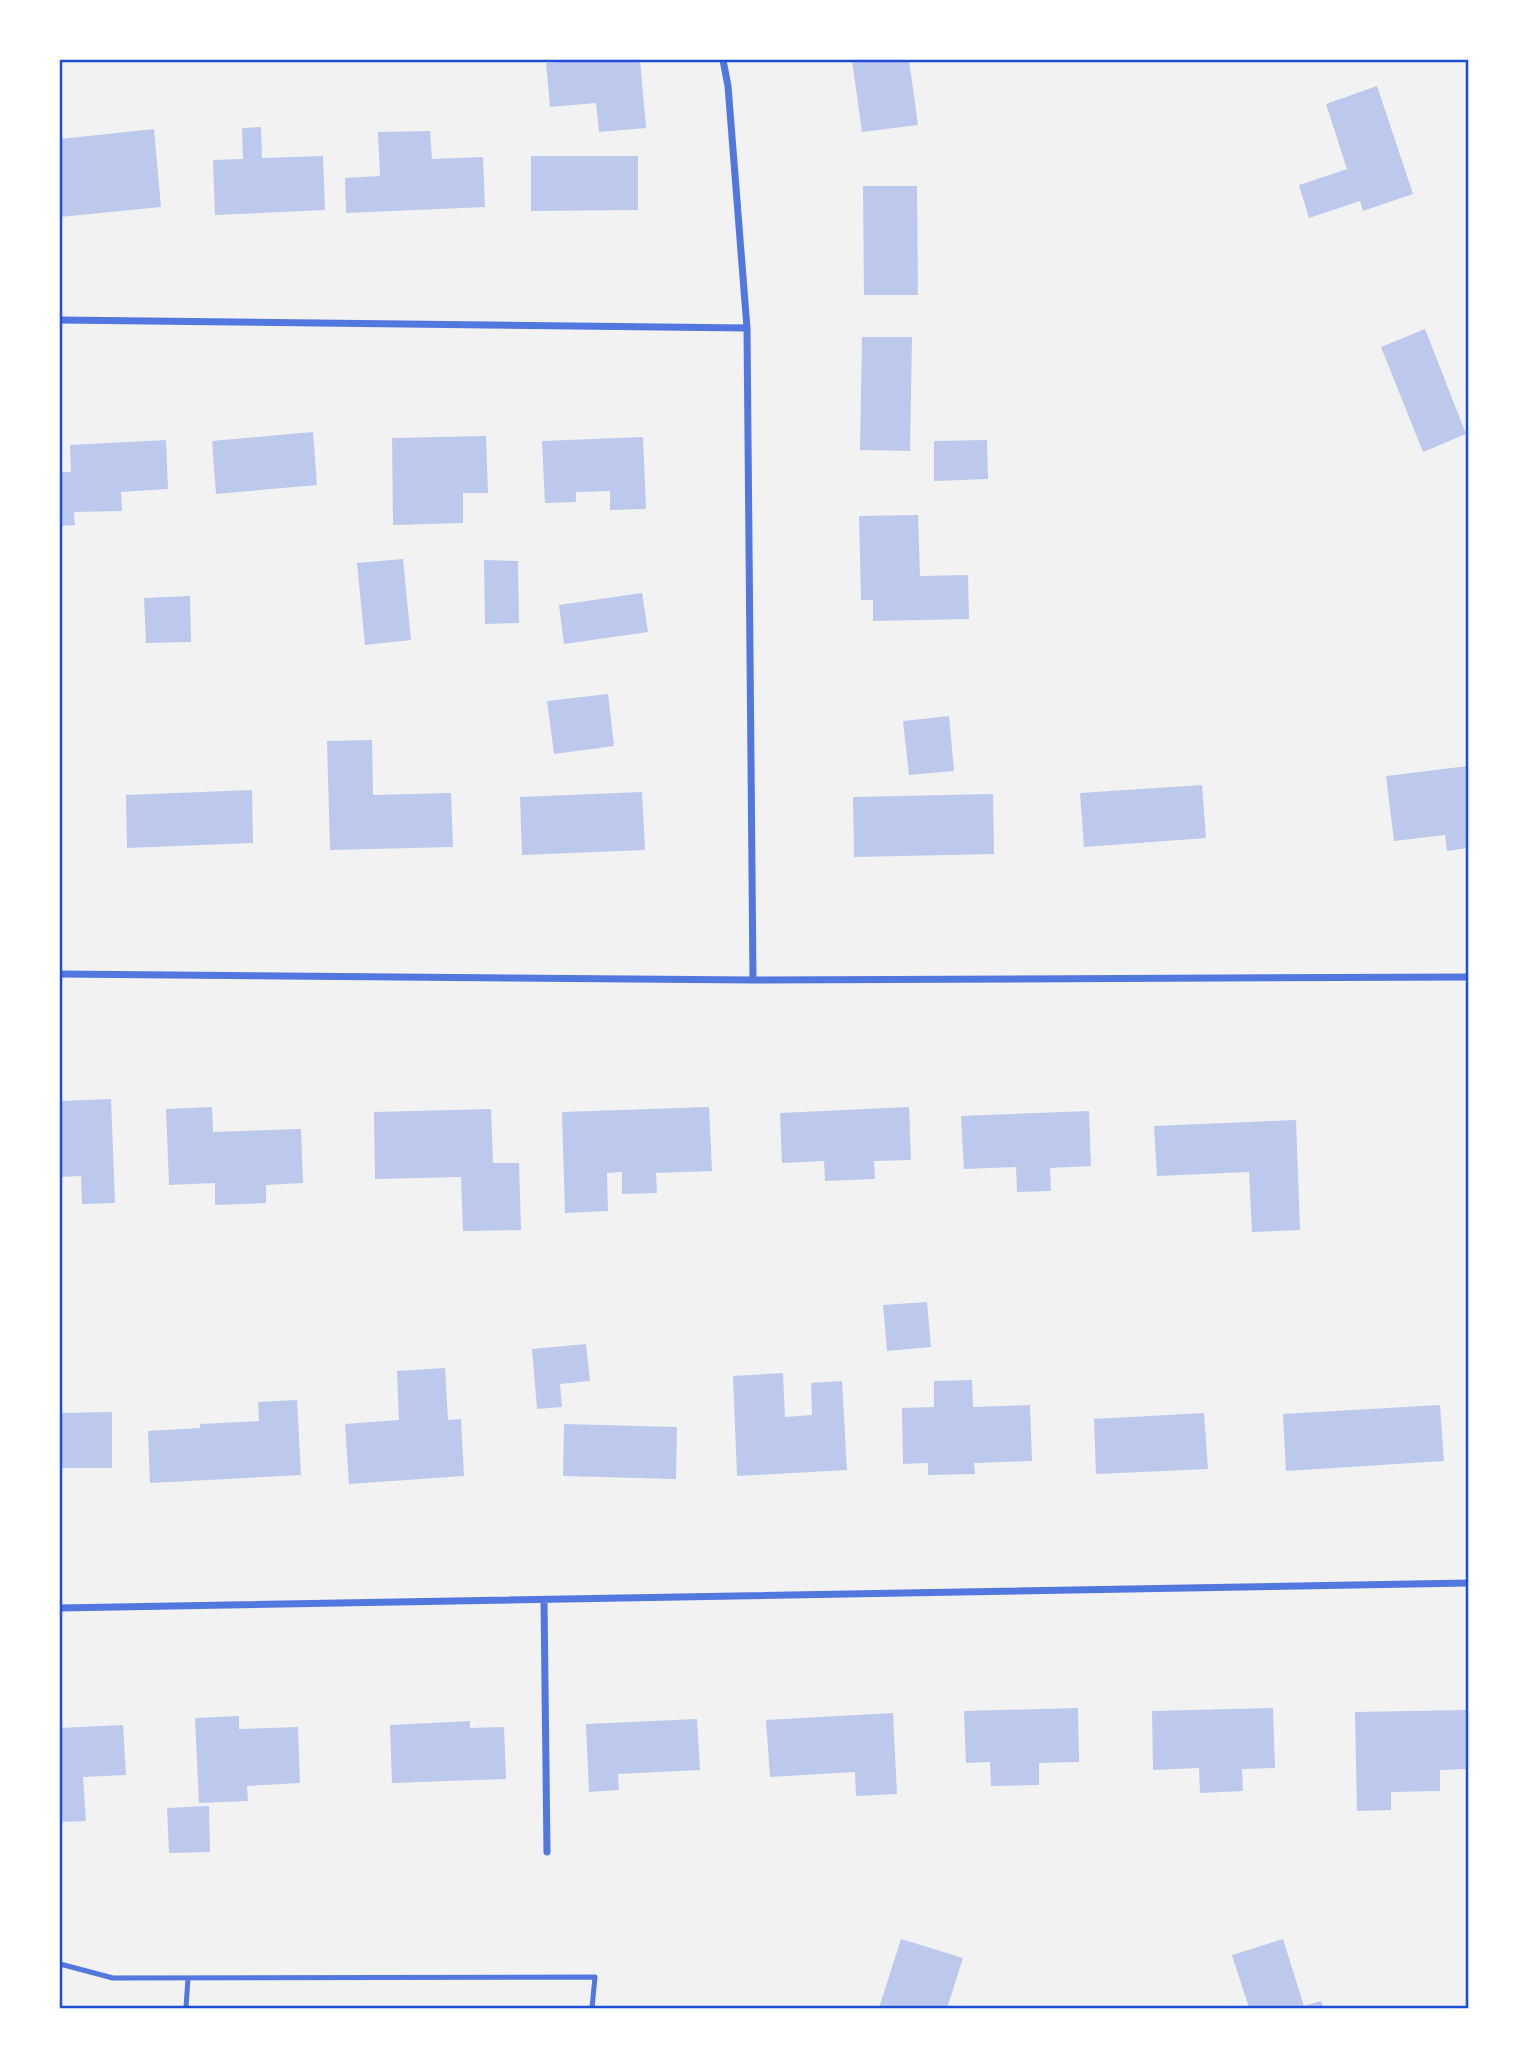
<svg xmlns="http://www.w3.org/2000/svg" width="1528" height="2068" viewBox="0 0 1528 2068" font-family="'Fira Sans Condensed',sans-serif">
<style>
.building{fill:#bdc9ec}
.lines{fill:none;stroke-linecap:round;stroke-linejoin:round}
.service{stroke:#5277de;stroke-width:5}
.minor{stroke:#5277de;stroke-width:7}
.neatline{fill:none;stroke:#1d4ed8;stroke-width:2.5}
</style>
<rect width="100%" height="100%" fill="#f2f2f2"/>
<path class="building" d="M583,60h57l6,68 -47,4 -3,-29 -46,4 -4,-44z
M852,60h57l9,65 -56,7z
M1377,86l36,108 -50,17 -3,-10 -51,17 -10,-33 48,-16 -21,-65z
M261,127l1,31 61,-2 2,54 -110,5 -2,-55 30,-1 -1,-31z
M154,129l7,78 -101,10v-78z
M430,131l2,28 51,-2 2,50 -139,6 -1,-35 35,-2 -2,-44z
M531,156h107v54l-107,1z
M863,186h54l1,109h-54z
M1425,329l41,105 -43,18 -42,-105z
M862,337h50l-2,114 -50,-1z
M313,432l4,53 -101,9 -4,-53z
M486,436l2,57h-25v30l-70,2 -1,-87z
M643,437l3,72 -36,1v-19l-34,1v10l-31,1 -3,-62z
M166,440l2,49 -47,3 1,19 -48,1 1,13 -15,1v-54h11l-1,-27z
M987,440l1,39 -54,2v-40z
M918,515l2,61 48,-1 1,44 -96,2v-21h-12l-2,-84z
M403,559l8,81 -46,5 -8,-82z
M484,560l34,1 1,62 -34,1z
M642,593l6,39 -84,12 -5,-39z
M190,596l1,46 -45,1 -2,-45z
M608,694l6,52 -60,8 -7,-53z
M949,716l5,55 -45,4 -6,-54z
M372,740l1,55 78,-2 2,54 -123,3 -3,-109z
M1468,766v82l-21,3 -2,-16 -51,6 -8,-65z
M1202,785l4,53 -122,9 -4,-54z
M252,790l1,53 -126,5 -1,-53z
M642,792l3,58 -123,5 -2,-58z
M993,794l1,60 -140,3 -1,-60z
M111,1099l4,104 -33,1 -1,-28 -21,1v-76z
M212,1107l1,25 88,-3 2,54 -37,2v18l-51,2v-22l-46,2 -3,-76z
M709,1107l3,64 -56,2 1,20 -35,1v-22l-15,1 1,38 -43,2 -3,-101z
M909,1107l2,53 -37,1 1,18 -50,2 -1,-20 -42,2 -2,-50z
M491,1109l2,54h26l2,67 -58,1 -2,-54 -86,2 -1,-67z
M1089,1111l2,55 -41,2 1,23 -34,1 -1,-25 -52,2 -3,-53z
M1296,1120l4,110 -48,2 -3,-60 -92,4 -3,-50z
M927,1302l4,45 -44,4 -4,-46z
M586,1344l4,37 -30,3 2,23 -25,2 -5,-60z
M445,1368l3,52 13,-1 3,57 -115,8 -4,-60 54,-4 -2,-49z
M783,1373l2,44 27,-2 -1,-32 31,-2 5,89 -110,6 -4,-100z
M972,1380l1,27 57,-2 2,56 -58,2 1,11 -47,1v-12l-25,1 -1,-56 32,-1v-26z
M297,1400l4,75 -151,8 -2,-52 52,-3v-4l59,-3 -1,-19z
M1440,1405l4,56 -158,10 -3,-57z
M112,1412v56h-52v-55z
M1204,1413l4,56 -112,5 -2,-55z
M564,1424l113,3 -1,52 -113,-3z
M1078,1708l1,54 -40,1v22l-48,1 -1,-24 -24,1 -2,-52z
M1273,1708l2,60 -33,1 1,22 -43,2 -1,-25 -46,2 -1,-59z
M1468,1710v59l-28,1v21l-49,1v18l-34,1 -2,-99z
M893,1713l4,81 -41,2 -1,-24 -85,5 -4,-57z
M239,1716v13l59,-2 2,56 -53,3 1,15 -49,2 -4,-85z
M697,1719l3,51 -82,4 1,16 -30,2 -3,-68z
M470,1721v7l34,-1 2,52 -114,4 -2,-58z
M123,1725l3,50 -43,2 3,44 -26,1v-94z
M209,1806l1,46 -41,1 -2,-45z
M901,1939l62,19 -16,50h-68z
M1283,1939l21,67 17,-5 2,7h-74l-17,-53z"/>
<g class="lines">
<path class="service" d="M60,1964l53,14 482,-1 -3,31
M186,2008l2,-30"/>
<path class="minor" d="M723,60l5,26 19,242 6,652
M60,320l687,8
M60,974l693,6 715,-3
M544,1600l3,252
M60,1608l1408,-25"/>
</g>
<rect width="1528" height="2068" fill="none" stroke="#ffffff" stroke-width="122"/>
<rect x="61" y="61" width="1406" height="1946" class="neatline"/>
</svg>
